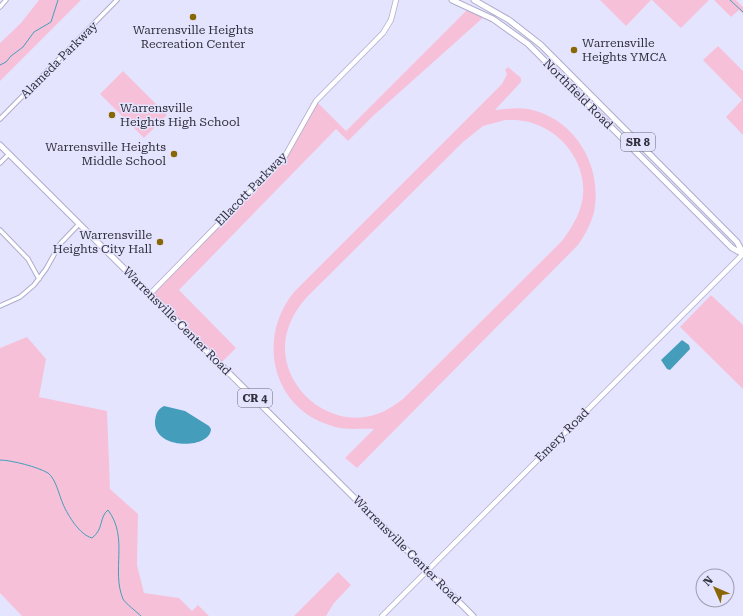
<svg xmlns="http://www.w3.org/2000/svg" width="743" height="616" viewBox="0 0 743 616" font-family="'Roboto Serif',serif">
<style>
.green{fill:#f6c1d8;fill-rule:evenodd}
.water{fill:#459dbc}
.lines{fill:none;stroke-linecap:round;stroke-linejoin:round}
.stream{stroke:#459dbc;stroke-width:1}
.street-casing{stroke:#aeaccc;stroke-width:5.5}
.secondary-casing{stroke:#aeaccc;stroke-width:6}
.primary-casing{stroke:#aeaccc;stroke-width:7}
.street{stroke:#fff;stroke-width:3.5}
.secondary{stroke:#fff;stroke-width:4.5}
.primary{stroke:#fff;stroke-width:5}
.poi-dot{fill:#8a6706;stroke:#e5e4ff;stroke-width:1.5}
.labels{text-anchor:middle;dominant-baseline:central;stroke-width:3;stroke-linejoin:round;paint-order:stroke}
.shield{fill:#e5e4ff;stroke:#676677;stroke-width:1}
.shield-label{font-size:11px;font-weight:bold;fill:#31303d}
.poi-label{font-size:12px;fill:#31303d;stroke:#e5e4ff;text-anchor:start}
.street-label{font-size:12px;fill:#31303d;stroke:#e5e4ff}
</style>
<rect width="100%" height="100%" fill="#e5e4ff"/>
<path class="green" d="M39,0h42l-81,81v-38l21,-20z
M600,0h51l-25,26z
M652,0h57l-28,28z
M714,0h22l7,7v7l-4,-4 -8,7z
M470,7l16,8 -113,101 -25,25 -12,-12 -157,161 57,58 -16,16 -70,-70 135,-138 31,-55 30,30z
M718,46l25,25v64l-17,-18 16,-17 -39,-40z
M508,67l13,11v4l-26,28c11,-1 22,-3 33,-1 47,9 75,57 66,103 -3,12 -9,23 -16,33l-221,223 -12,-10 29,-29c-16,-1 -30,2 -45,-4 -58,-19 -72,-88 -35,-133l208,-208 5,-10 -2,-4zM505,120c10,0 20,0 30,4 34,12 57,50 45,85 -4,12 -11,22 -18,32l-159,158c-12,9 -23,16 -38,18 -49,7 -94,-44 -76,-91 4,-11 10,-20 18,-29l156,-155 20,-16z
M123,71l44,44 -23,23 -44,-44z
M711,295l32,30v64l-63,-62z
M27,337l19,22 -7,38 68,14 3,78 28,25 -1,51 7,28 35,5 13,13 6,-6 11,11h-187l-22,-23v-245z
M338,572l13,13 -17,18 -8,13h-32z"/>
<path class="water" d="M682,340l7,5 1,4 -20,21 -3,-1 -6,-9z
M164,406l21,5 24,15 2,3c-1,21 -58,21 -56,-8 1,-8 3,-12 9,-15z"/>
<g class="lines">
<path class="stream" d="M730,0l13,12
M0,65l6,-3 5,-6 12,-9 11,-15 17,-10 7,-22
M0,460c11,0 38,7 48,13 8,6 11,22 15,31 5,12 17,31 29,34 12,-9 7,-21 16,-28 21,28 3,60 15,89 2,4 14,13 18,17"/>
<defs>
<path id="street" d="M0,7l6,-7
M0,119l117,-119
M0,163l9,-9
M0,230l28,29 11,20
M0,306l20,-9 14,-12 12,-16 14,-25 19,-20"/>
<path id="secondary" d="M150,294l135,-138 31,-55 67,-68 8,-13 5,-20
M382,616l361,-362"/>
<path id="primary" d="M452,0l41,19 35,25 204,204 11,6
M474,0l35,20 32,25 196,197 6,11
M0,145l473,471"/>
</defs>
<use href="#street" class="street-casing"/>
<use href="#secondary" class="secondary-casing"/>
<use href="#primary" class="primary-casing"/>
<use href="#street" class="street"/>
<use href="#secondary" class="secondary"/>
<use href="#primary" class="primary"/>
</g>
<g class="poi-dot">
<circle cx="193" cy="17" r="4"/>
<circle cx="574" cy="50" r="4"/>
<circle cx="112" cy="115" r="4"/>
<circle cx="174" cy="154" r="4"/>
<circle cx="160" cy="242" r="4"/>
</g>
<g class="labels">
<g class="shield">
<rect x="621" y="133" width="34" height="18" rx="3"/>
<rect x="238" y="389" width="34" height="18" rx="3"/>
</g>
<g class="shield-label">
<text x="638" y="142">SR 8</text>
<text x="255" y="398">CR 4</text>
</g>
<g class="poi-label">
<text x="193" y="30" text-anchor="middle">Warrensville Heights<tspan x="193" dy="14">Recreation Center</tspan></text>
<text x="582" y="43">Warrensville<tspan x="582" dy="14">Heights YMCA</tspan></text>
<text x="120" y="108">Warrensville<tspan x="120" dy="14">Heights High School</tspan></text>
<text x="166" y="147" text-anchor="end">Warrensville Heights<tspan x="166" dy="14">Middle School</tspan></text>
<text x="152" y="235" text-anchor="end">Warrensville<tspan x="152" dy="14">Heights City Hall</tspan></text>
</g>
<g class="street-label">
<text transform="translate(59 60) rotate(-45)">Alameda Parkway</text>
<text transform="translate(578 94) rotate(45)">Northfield Road</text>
<text transform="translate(251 189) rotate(-46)">Ellacott Parkway</text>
<text transform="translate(177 321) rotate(45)">Warrensville Center Road</text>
<text transform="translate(562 435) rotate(-45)">Emery Road</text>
<text transform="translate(407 550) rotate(45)">Warrensville Center Road</text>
</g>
</g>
<g transform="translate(715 588) rotate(315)"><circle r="19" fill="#e5e4ff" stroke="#9d9cb1"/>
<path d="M0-3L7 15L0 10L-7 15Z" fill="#8a6706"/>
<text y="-6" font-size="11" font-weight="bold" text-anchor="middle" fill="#31303d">N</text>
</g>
</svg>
